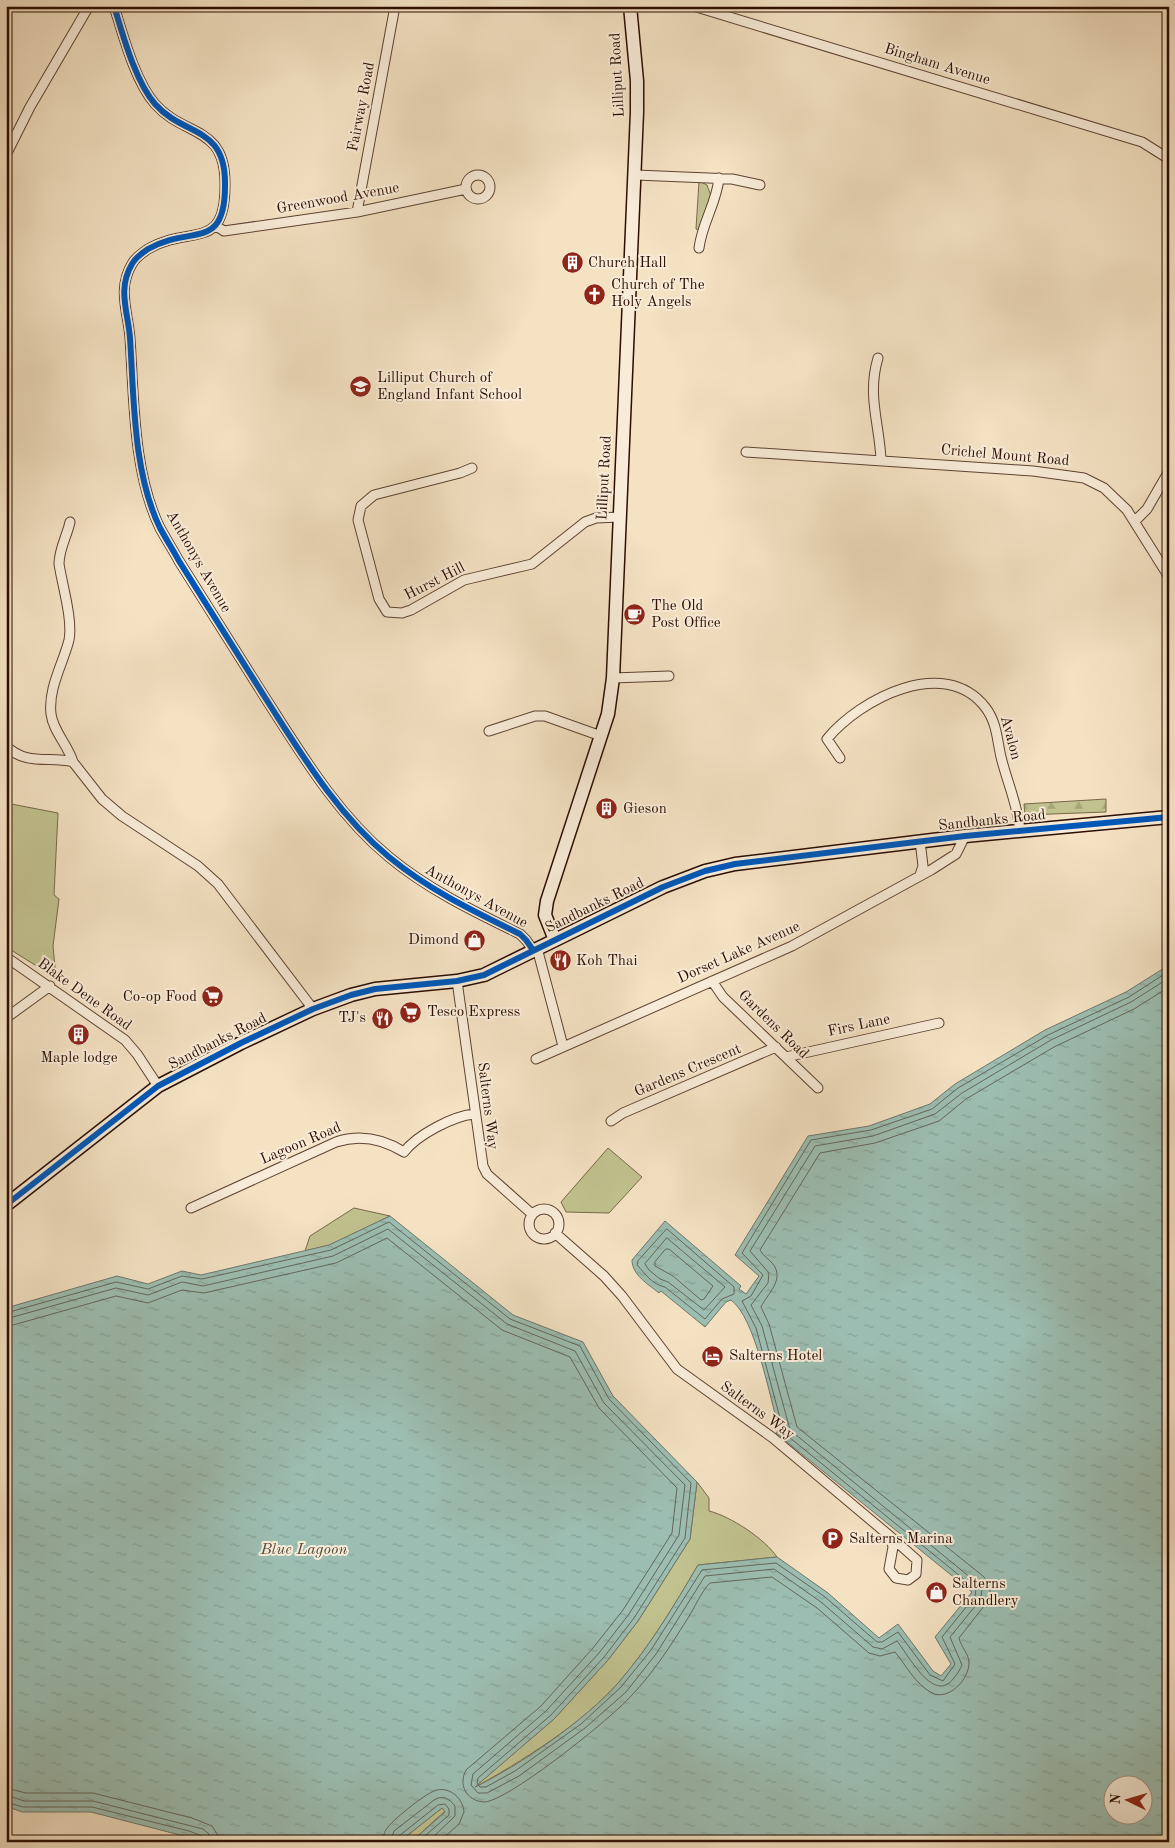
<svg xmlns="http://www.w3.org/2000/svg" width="1175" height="1848" viewBox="0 0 1175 1848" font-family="'Old Standard TT',serif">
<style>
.green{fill:#c1c28f;stroke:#766848}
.forest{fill:url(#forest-firs);stroke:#766848}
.water{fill:url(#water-ripples);stroke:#6f776b;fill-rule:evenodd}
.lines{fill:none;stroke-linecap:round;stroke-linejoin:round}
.shore{stroke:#64665a;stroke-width:1}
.street-casing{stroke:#5e4232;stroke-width:11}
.secondary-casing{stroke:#2c0d01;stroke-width:15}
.street{stroke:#f8ecd8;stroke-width:9}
.secondary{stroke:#f8ecd8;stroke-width:12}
.cycleway-casing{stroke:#f8ecd8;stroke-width:9}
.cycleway{stroke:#0057b8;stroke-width:6}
.labels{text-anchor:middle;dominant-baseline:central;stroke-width:4;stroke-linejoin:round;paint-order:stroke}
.street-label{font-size:15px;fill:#2c0d01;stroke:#f8ecd8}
.poi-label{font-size:15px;fill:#2c0d01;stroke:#f8ecd8;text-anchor:start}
.water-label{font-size:16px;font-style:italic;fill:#534b3f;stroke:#f8ecd8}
</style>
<defs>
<pattern id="forest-firs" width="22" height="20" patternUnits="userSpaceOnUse" patternTransform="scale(1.25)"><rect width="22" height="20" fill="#c1c28f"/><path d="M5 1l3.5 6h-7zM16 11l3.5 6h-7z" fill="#a6a67a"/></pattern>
<pattern id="water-ripples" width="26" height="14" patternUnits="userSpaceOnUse" patternTransform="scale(1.25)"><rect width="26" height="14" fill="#9cbeb2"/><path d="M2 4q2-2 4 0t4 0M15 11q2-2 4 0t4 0" fill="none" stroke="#87a297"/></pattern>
</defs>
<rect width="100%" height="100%" fill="#f4e2c3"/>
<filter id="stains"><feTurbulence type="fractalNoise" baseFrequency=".004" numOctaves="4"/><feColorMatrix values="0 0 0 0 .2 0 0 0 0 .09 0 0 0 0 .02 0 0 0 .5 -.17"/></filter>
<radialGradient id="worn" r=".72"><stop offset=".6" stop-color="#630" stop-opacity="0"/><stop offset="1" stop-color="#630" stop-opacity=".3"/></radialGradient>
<path class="green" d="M699,181l8,4 4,11 -13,34 -2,-1z
M6,803l52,10 -4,82 5,4 -6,47 3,32 -50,-31z
M608,1148l34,29 -33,36 -43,-1 -5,-10z
M354,1208l36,8 -60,29 -25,6 5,-15z
M697,1482l12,16v13c21,5 56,28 68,46l-79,8c-24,41 -48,81 -79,117 -38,43 -97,79 -147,107l82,-70 54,-59 30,-39 52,-82z
M442,1808l3,3 -34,31h-12z"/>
<path class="forest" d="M1106,799v13l-81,3 -1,-11z"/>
<path class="water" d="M1169,965v877h-758l34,-30 -3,-4 -43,34h-192l-116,-30h-69l-16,-6v-498l111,-32 31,8 34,-13 19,4 128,-30 61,-29 123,99 70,27 30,54 84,86 -7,57 -52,82 -30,39 -54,59 -79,68c44,-21 112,-68 144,-105 31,-36 55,-76 79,-117l79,-8 51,36 51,45 19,-14 35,47 8,5 10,-12 -16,-27 37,-45 -196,-159 3,-4c-9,-31 -24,-112 -48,-129l-5,2 -21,25 -44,-36 -2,2c-11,-9 -27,-18 -27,-33l33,-39 76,65 -2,3 7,5 13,-18 -24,-21 73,-119 61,-10 61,-22 25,-20 90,-54 81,-38zM1112,1786h30v30h-30z"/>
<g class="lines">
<path class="shore" d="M667,1229l67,58v7l-12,5 -17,20 -40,-32c-14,-3 -19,-13 -28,-22l1,-4z
M667,1238l58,49 -21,23 -36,-28 -8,-3 -11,-9 -4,-6z
M666,1249h3l44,37 -9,13 -3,1 -28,-24 -18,-10v-4z
M6,1313l110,-31 32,7 34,-13 20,3 129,-29 58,-28 121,97 70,27 29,53 82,84 -6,55 -51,80 -30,39 -53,58 -73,63 -1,5 3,4h6l29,-16 66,-47 40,-37 30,-37 51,-80 74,-7 49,34 52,45h5l16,-10 32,43 13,6 12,-17 -13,-27 33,-41 1,-7 -192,-156 -28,-105 -14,-27 9,-5 12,-21 -21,-22 69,-113 60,-10 61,-21 26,-21 90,-53 81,-38 40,-26
M6,1319l110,-31 32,7 34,-13 21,4 130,-30 55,-27 119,95 68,27 29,52 81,82 -6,50 -50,79 -30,39 -53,58 -73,63 -2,11 7,8h9l32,-17 66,-48 41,-36 30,-38 49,-78 69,-7 47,33 52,45 9,2 15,-8c12,15 37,64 57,37 3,-4 6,-8 8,-13l-12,-28 31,-38 1,-12 -192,-157 -28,-104 -11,-21 17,-22 1,-10 -19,-22 65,-105 58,-10 62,-22 27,-21 89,-53 80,-38 38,-24
M6,1327l110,-31 32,7 34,-13 22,3 132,-30 51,-25 115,92 68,27 29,51 78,80 -5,45 -49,77 -30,38 -52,58 -75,64c-3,6 -4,12 -2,18 3,9 12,14 21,14 26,-3 128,-85 147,-107 22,-23 39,-50 56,-77 7,-11 13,-26 22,-35l62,-6 45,31 52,45 11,3 15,-4c11,13 20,32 37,41 16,8 37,-13 37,-30 0,-9 -8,-16 -10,-25l29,-37c4,-10 2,-18 -5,-25l-186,-149 -28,-103 -8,-17c6,-13 24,-27 12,-43 -4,-5 -10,-8 -13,-14l60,-97 55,-10 64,-22 27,-22 88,-52 80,-38 35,-22
M6,1788l20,5h67l99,25 20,8 5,8 1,8
M6,1795l18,6h69l110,28 6,5 2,8
M6,1802l17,5h69l97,24 13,5 3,6
M383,1842c0,-6 1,-10 5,-15 7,-9 39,-35 49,-37 14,-3 26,9 27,22l-5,12 -20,18
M390,1842l4,-11 40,-31c8,-5 15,-2 21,6v10l-27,26
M397,1842l2,-6 39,-31 7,-1 4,5v6l-31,27"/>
<defs>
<path id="street" d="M114,6c9,29 21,75 41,98 29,33 70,21 70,79 1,70 -34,41 -77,66 -6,4 -13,9 -16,15 -15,25 -4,48 -2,74 4,60 3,135 30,190 6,11 13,22 19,33 29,46 58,92 87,138 36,56 71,115 123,158 40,33 84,54 131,77l6,6 7,10
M693,6l449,136 27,17
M6,155l24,-48 59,-101
M466 187a12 12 0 1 1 24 0a12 12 0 1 1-24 0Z
M636,175l96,4 28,6
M357,212l38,-206
M216,226l8,5 133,-19 109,-23
M699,248c3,-25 18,-46 20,-70
M878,358c-11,37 1,64 3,101
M746,452l287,19 51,7 20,10 23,22 42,67
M472,468l-12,5 -86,22 -13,11 -3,14 21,79 8,13 15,1 9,-3 53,-30 68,-16 53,-42 11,-4 24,-1
M1135,521l12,-12 22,-38
M70,522c-3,14 -11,27 -11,42 3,20 14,56 10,76 -6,24 -21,48 -18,74 2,17 17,31 22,48
M613,678l56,-2
M489,731l46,-15h10l56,20
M6,746c20,20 44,10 67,16l29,37 20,17 76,50 20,18 95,125
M840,758l-13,-19c33,-40 117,-84 158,-32 12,15 12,33 16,50 6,25 17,48 19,74
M920,841l3,25 -3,9
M537,948l26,98
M6,957l119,83 12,14 21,32
M457,981l26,185 4,8 45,40
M712,981l11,16 95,91
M6,1018l44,-32
M786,1057l153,-34
M536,1059l256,-113 139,-76 25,-16 9,-18
M611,1121l12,-8 153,-66
M191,1208l145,-66c24,-8 47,-3 68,10 13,-17 49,-36 70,-38
M529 1224a15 15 0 1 1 30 0a15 15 0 1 1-30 0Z
M555,1233l49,43 18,20 55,73 96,69 118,99 2,10 -4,22 7,9 12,2 8,-6 1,-14 -26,-23"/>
<path id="secondary" d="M555,940l-10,-25 2,-14 61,-187 5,-36 24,-566v-31l-7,-75
M6,1205l152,-119 83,-43 72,-34 38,-14 24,-6 82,-8 27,-6 179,-88 42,-16 30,-7 230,-28 204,-19"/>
</defs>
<use href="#street" class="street-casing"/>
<use href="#secondary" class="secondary-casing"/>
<use href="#street" class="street"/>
<use href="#secondary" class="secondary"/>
<defs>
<path id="cycleway" d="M114,6c9,29 21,75 41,98 29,33 70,21 70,79 1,70 -34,41 -77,66 -6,4 -13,9 -16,15 -15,25 -4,48 -2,74 4,60 3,135 30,190 6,11 13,22 19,33 29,46 58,92 87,138 36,56 71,115 123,158 40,33 84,54 131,77l6,6 7,10
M6,1205l152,-119 83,-43 72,-34 38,-14 24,-6 82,-8 27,-6 179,-88 42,-16 30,-7 230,-28 204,-19"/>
</defs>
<use href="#cycleway" class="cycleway-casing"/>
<use href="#cycleway" class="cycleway"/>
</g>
<defs>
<symbol id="building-disc" viewBox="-11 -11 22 22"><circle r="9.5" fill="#8f2418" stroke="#f8ecd8"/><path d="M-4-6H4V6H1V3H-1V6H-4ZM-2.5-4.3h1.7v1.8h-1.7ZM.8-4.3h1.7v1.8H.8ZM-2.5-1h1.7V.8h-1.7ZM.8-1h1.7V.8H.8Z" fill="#fff"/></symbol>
<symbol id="church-disc" viewBox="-11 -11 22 22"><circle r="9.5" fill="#8f2418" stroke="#f8ecd8"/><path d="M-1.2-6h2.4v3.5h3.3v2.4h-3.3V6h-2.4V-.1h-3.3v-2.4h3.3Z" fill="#fff"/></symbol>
<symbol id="school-disc" viewBox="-11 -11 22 22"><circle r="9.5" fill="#8f2418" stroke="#f8ecd8"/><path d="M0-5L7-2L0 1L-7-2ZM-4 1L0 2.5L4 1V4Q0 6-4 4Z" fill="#fff"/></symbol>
<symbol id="cafe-disc" viewBox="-11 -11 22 22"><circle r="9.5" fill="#8f2418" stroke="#f8ecd8"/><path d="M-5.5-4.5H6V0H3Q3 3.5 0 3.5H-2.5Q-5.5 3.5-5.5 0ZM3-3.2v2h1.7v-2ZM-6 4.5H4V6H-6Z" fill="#fff"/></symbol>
<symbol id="shop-disc" viewBox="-11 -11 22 22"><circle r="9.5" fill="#8f2418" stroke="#f8ecd8"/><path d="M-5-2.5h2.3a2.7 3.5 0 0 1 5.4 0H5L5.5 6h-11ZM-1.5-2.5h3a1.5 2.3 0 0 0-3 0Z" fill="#fff"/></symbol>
<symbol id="restaurant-disc" viewBox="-11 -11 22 22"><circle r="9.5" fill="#8f2418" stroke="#f8ecd8"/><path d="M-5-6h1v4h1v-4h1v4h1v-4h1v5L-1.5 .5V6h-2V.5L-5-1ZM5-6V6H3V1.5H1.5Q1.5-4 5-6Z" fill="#fff"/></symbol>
<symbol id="supermarket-disc" viewBox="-11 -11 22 22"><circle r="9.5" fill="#8f2418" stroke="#f8ecd8"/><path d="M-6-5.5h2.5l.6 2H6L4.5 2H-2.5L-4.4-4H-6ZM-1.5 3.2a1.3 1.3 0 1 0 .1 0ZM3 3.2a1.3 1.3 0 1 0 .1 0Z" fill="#fff"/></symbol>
<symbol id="hotel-disc" viewBox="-11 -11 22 22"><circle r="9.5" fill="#8f2418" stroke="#f8ecd8"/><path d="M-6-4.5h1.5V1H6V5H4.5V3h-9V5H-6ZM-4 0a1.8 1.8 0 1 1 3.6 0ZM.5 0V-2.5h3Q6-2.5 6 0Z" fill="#fff"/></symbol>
<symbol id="parking-disc" viewBox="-11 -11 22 22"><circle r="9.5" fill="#8f2418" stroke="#f8ecd8"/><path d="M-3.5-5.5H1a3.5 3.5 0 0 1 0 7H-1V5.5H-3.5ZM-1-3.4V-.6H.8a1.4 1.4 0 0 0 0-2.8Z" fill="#fff"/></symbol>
</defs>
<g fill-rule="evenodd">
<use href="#building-disc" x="560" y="250" width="25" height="25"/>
<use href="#church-disc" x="582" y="282" width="25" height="25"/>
<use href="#school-disc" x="348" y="374" width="25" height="25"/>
<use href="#cafe-disc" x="622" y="602" width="25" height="25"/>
<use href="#building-disc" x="594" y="796" width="25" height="25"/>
<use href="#shop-disc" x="462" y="928" width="25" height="25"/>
<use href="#restaurant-disc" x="548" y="948" width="25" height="25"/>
<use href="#supermarket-disc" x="200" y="984" width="25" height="25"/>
<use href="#supermarket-disc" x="398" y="1000" width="25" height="25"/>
<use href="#restaurant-disc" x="370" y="1006" width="25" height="25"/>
<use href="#building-disc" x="66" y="1022" width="25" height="25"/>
<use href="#hotel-disc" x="700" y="1344" width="25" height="25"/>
<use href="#parking-disc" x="820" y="1526" width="25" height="25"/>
<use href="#shop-disc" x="924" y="1580" width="25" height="25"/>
</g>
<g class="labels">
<g class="street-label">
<text transform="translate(937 65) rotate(17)">Bingham Avenue</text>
<text transform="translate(618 75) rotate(-93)">Lilliput Road</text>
<text transform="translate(362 107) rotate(-79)">Fairway Road</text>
<text transform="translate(338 199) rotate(-10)">Greenwood Avenue</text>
<text transform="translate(1005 456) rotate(5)">Crichel Mount Road</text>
<text transform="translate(605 478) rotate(-87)">Lilliput Road</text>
<text transform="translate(198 562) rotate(60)">Anthonys Avenue</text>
<text transform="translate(435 582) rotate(-27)">Hurst Hill</text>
<text transform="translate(1010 738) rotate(75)">Avalon</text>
<text transform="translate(992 821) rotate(-6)">Sandbanks Road</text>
<text transform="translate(476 897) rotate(29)">Anthonys Avenue</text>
<text transform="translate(595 906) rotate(-26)">Sandbanks Road</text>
<text transform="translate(739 953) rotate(-24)">Dorset Lake Avenue</text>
<text transform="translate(84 995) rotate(36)">Blake Dene Road</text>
<text transform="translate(773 1025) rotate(44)">Gardens Road</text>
<text transform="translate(859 1026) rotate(-12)">Firs Lane</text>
<text transform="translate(218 1042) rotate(-27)">Sandbanks Road</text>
<text transform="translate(688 1071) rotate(-23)">Gardens Crescent</text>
<text transform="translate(487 1106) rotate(83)">Salterns Way</text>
<text transform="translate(301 1144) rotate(-23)">Lagoon Road</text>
<text transform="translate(757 1411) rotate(36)">Salterns Way</text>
</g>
<g class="poi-label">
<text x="588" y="263">Church Hall</text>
<text x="611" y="285">Church of The<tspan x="611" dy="17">Holy Angels</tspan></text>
<text x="377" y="378">Lilliput Church of<tspan x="377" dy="17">England Infant School</tspan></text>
<text x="651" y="606">The Old<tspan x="651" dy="17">Post Office</tspan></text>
<text x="623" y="809">Gieson</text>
<text x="459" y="940" text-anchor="end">Dimond</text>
<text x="576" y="961">Koh Thai</text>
<text x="197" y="997" text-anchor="end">Co-op Food</text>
<text x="427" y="1012">Tesco Express</text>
<text x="366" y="1018" text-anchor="end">TJ's</text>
<text x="79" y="1058" text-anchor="middle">Maple lodge</text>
<text x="729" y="1356">Salterns Hotel</text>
<text x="849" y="1539">Salterns Marina</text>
<text x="952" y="1584">Salterns<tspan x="952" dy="17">Chandlery</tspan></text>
</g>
<g class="water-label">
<text x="304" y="1550">Blue Lagoon</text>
</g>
</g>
<rect width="1175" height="1848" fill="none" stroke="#f4e2c3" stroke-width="25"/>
<rect x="8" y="8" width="1160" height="1833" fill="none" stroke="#2c0d01" stroke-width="2.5"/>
<rect x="12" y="12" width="1150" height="1823" fill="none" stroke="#2c0d01"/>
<g transform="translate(1128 1800) rotate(275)"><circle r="24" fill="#f8ecd8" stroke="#a69382"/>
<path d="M0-4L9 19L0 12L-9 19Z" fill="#8f2418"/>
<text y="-8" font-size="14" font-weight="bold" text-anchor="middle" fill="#2c0d01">N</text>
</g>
<rect width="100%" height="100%" filter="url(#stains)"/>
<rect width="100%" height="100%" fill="url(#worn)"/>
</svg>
